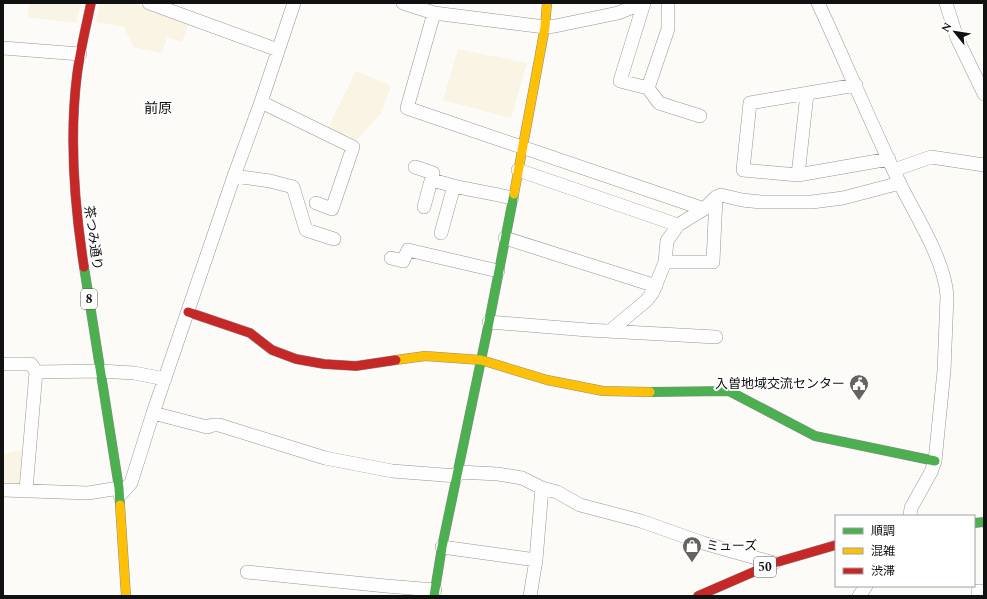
<svg xmlns="http://www.w3.org/2000/svg" width="987" height="599" viewBox="0 0 987 599" font-family="Spectral,'Noto Sans JP',serif">
<style>
.farmland{fill:#f9f4e4}
.lines{fill:none;stroke-linecap:round;stroke-linejoin:round}
.street-casing{stroke:#979695;stroke-width:14}
.fast-casing{stroke:#8e8d8b;stroke-width:10}
.slow-casing{stroke:#8e8d8b;stroke-width:10}
.jam-casing{stroke:#8e8d8b;stroke-width:10}
.street{stroke:#fffefe;stroke-width:13}
.fast{stroke:#4caf50;stroke-width:9}
.slow{stroke:#ffc107;stroke-width:9}
.jam{stroke:#c62828;stroke-width:9}
.labels{text-anchor:middle;dominant-baseline:central;stroke-width:4;stroke-linejoin:round;paint-order:stroke}
.shield{fill:#fff;stroke:#585858;stroke-width:1}
.shield-label{font-size:12px;font-weight:bold;fill:#111}
.street-label{font-size:13px;fill:#111;stroke:#fff}
.poi-label{font-size:13px;fill:#111;stroke:#fff;text-anchor:end}
.neighbourhood-label{font-size:14px;fill:#111;stroke:#fff}
</style>
<rect width="100%" height="100%" fill="#fdfbf7"/>
<path class="farmland" d="M29,3h52l-5,20 -49,-6z
M100,3h32l57,20 -7,19 -15,-5 -5,16 -29,-6 -9,-20 -28,-5z
M458,49l69,14 -16,55 -68,-18z
M356,71l35,15 -11,29 -24,25 -28,-12z
M27,450l-3,36h-21v-30l8,-4z"/>
<g class="lines">
<defs>
<path id="street" d="M149,3l129,47
M403,3l31,10 111,14 10,-1 63,-13 25,-10
M644,3l-24,78 28,7
M668,3v26l-20,59 11,15 41,13
M818,3c28,60 53,121 82,181 16,32 45,77 47,112l-3,75 -9,90 -4,11 -20,36 -1,8
M946,3l11,35 27,56
M434,13l-27,95 297,101
M3,48l77,6
M856,85l-106,18 -7,67 55,5 91,-16
M261,102l92,45 -21,62 -16,-6
M415,167l18,6 -9,34
M518,170l160,55 26,-16 12,-12 5,-2 21,5 19,2h51l31,-4 57,-15
M894,170l37,-13 53,8
M798,175l9,-81
M234,176l36,5 23,6 13,43 28,9
M432,180l22,6 -13,47
M454,186c20,5 39,7 58,12
M505,238l151,48
M391,258l12,3 5,-11 90,21
M665,262h48l3,-65
M489,322l99,8 128,7
M610,331l37,-31 6,-8 12,-30 2,-21 11,-16
M3,364h28l5,8 64,-1 34,2 31,6
M153,413l54,14 6,-2h6l106,33 67,13 65,5
M458,472l40,2 24,4 20,10 15,4 23,13 61,16 62,22 71,20
M3,490l85,3 31,-5
M26,490l10,-118
M120,495l11,-12 22,-70 81,-237 27,-74 33,-99
M442,547l94,13
M247,572l139,14 49,4
M530,596l6,-36 6,-72
M859,596l7,-10
M978,596v-5h6"/>
<path id="fast" d="M84,267l35,221 1,17
M650,392l79,-1 86,45 120,25
M974,523l10,-1
M434,596l8,-49 47,-225 25,-128"/>
<path id="slow" d="M514,194l31,-167 2,-24
M396,360l29,-4 56,4 66,20 56,11 47,1
M120,505l6,91"/>
<path id="jam" d="M84,267c-10,-64 -15,-128 -7,-192 3,-24 9,-48 14,-72
M188,312l62,21 22,17 24,9 28,5 32,2 40,-6
M698,596l76,-33 62,-18"/>
</defs>
<use href="#street" class="street-casing"/>
<use href="#fast" class="fast-casing"/>
<use href="#slow" class="slow-casing"/>
<use href="#jam" class="jam-casing"/>
<use href="#street" class="street"/>
<use href="#fast" class="fast"/>
<use href="#slow" class="slow"/>
<use href="#jam" class="jam"/>
</g>
<defs>
<symbol id="civic-pin" viewBox="-11 -11 22 30"><path d="M0 17L-7.5 6A9.5 9.5 0 1 1 7.5 6Z" fill="#646362" stroke="#fff"/><path d="M-.6-6.5H3V-4.5H.6V-3L4-1V1h2V6H-6V1h2V-1L-.6-3ZM-1.2 2.5V6h2.4V2.5Z" fill="#fff"/></symbol>
<symbol id="shop-pin" viewBox="-11 -11 22 30"><path d="M0 17L-7.5 6A9.5 9.5 0 1 1 7.5 6Z" fill="#646362" stroke="#fff"/><path d="M-5-2.5h2.3a2.7 3.5 0 0 1 5.4 0H5L5.5 6h-11ZM-1.5-2.5h3a1.5 2.3 0 0 0-3 0Z" fill="#fff"/></symbol>
</defs>
<g fill-rule="evenodd">
<use href="#civic-pin" x="848" y="373" width="22" height="30"/>
<use href="#shop-pin" x="681" y="535" width="22" height="30"/>
</g>
<g class="labels">
<g class="shield">
<rect x="81" y="289" width="16" height="20" rx="3"/>
<rect x="754" y="557" width="22" height="20" rx="3"/>
</g>
<g class="shield-label">
<text x="89" y="299">8</text>
<text x="765" y="567">50</text>
</g>
<g class="street-label">
<text transform="translate(93 238) rotate(82)">茶つみ通り</text>
</g>
<g class="poi-label">
<text x="845" y="384">入曽地域交流センター</text>
<text x="706" y="546" text-anchor="start">ミューズ</text>
</g>
<g class="neighbourhood-label">
<text x="158" y="108">前原</text>
</g>
</g>
<rect width="987" height="599" fill="none" stroke="#111111" stroke-width="8"/>
<rect x="835" y="515" width="140" height="72" fill="#ffffff" stroke="#a0a0a0"/>
<rect x="843" y="528" width="20" height="6" fill="#4caf50" stroke="#a0a0a0"/>
<text x="871" y="535" font-size="12" fill="#111111">順調</text>
<rect x="843" y="548" width="20" height="6" fill="#ffc107" stroke="#a0a0a0"/>
<text x="871" y="555" font-size="12" fill="#111111">混雑</text>
<rect x="843" y="568" width="20" height="6" fill="#c62828" stroke="#a0a0a0"/>
<text x="871" y="575" font-size="12" fill="#111111">渋滞</text>
<g transform="translate(955 32) rotate(300)" stroke="#ffffff" stroke-width="3" paint-order="stroke">
<path d="M0-3L7 15L0 10L-7 15Z" fill="#111111"/>
<text y="-6" font-size="11" font-weight="bold" text-anchor="middle" fill="#111111">N</text>
</g>
</svg>
